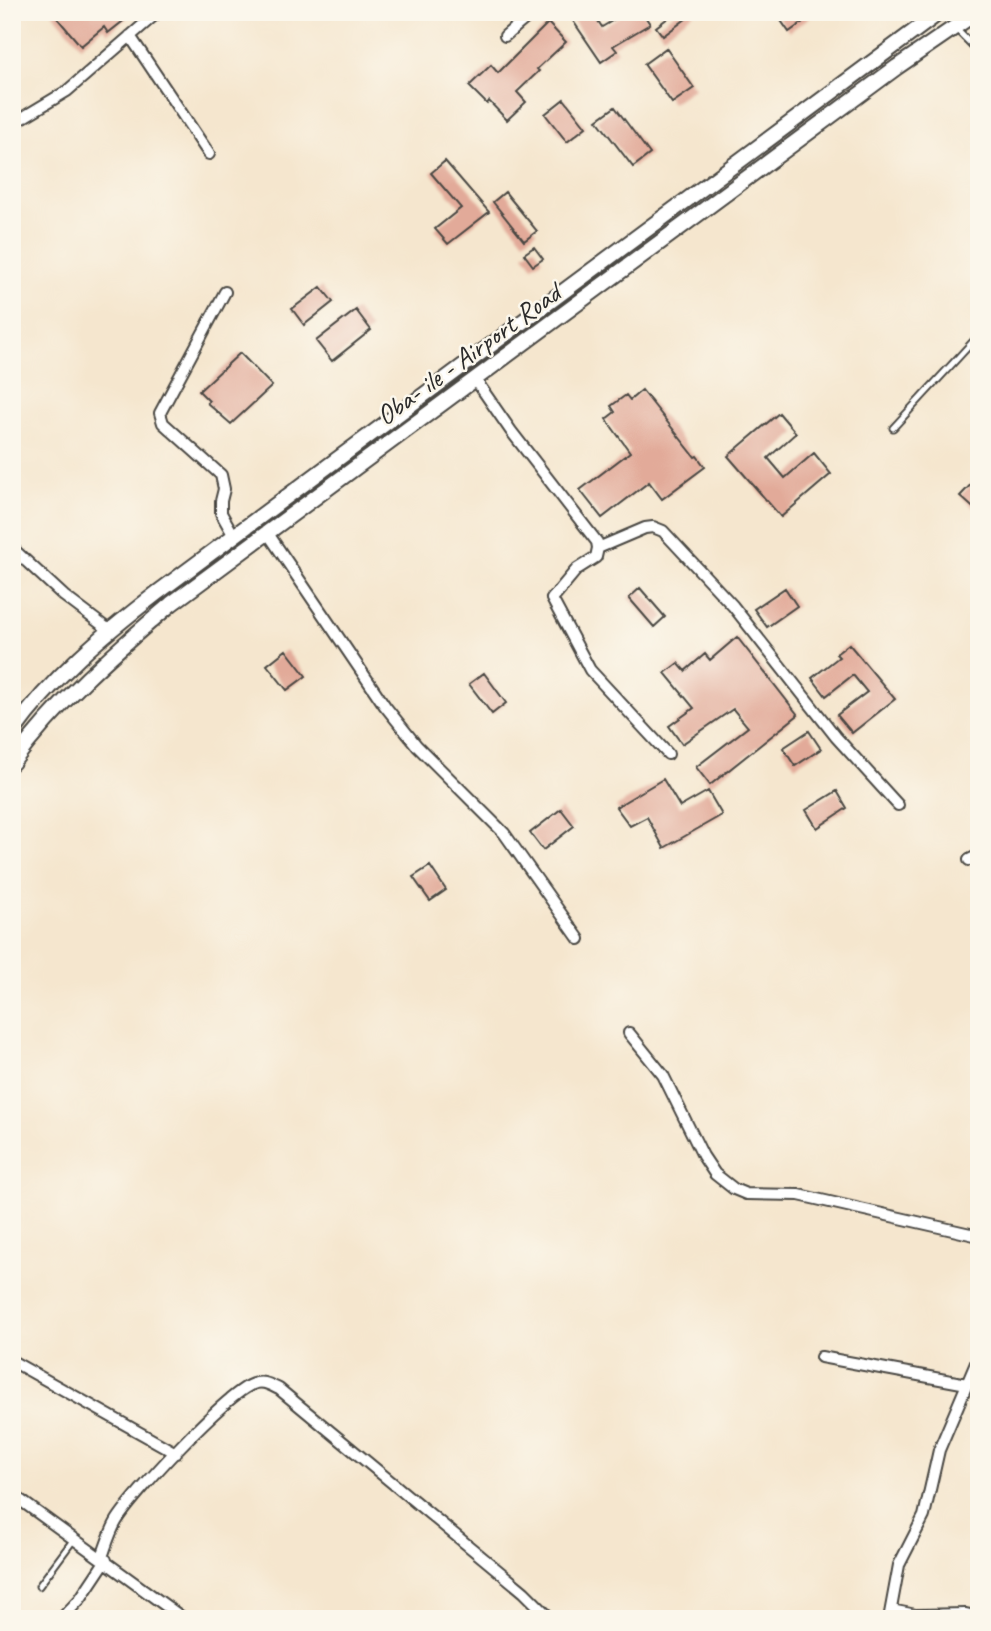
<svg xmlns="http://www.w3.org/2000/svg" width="991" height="1631" viewBox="0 0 991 1631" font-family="Caveat,sans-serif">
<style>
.building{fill:#e2aa99}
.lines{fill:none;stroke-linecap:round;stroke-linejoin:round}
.lane-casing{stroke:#494743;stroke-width:9}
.street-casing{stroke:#494743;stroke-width:14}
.secondary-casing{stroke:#494743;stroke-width:18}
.lane{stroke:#fff;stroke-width:5}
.street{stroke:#fff;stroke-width:10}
.secondary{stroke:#fff;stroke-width:14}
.labels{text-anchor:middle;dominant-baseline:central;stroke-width:5;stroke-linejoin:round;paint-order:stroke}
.street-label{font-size:28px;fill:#2b2b2b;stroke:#fbf7ec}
</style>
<rect width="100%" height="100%" fill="#fbf7ec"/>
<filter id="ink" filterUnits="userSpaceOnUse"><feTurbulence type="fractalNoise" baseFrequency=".0143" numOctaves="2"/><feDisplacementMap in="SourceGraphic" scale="14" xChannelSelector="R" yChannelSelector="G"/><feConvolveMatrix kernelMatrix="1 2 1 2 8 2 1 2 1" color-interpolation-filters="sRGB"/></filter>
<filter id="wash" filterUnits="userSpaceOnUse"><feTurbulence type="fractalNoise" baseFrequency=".00686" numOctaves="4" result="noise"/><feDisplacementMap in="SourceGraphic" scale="28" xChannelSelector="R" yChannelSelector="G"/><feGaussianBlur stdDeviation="1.57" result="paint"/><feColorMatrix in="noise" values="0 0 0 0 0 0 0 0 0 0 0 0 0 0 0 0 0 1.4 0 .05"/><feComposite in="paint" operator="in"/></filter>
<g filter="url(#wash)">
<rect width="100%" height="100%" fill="#f5e6ce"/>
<g id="blocks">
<path class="building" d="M52,12h70l5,6 -19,15 -4,-6 -23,19z
M567,12h25l10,15 25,-15h15l8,12 -37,22 4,5 -16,11z
M676,12h19l-32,24 -7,-9z
M775,12h42l-28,20z
M548,23l18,19 -29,27 2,2 -22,21 9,10 -19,18 -18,-19 -2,3 -18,-18 22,-21 7,8z
M666,48l28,40 -22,15 -28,-39z
M564,99l22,28 -19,15 -22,-28z
M615,107l35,47 -17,13 -36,-47z
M445,161l44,51 -41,32 -13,-15 26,-21 -30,-35z
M505,192l32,39 -13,10 -31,-39z
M534,247l9,12 -10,7 -9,-12z
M321,287l12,15 -29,23 -12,-16z
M356,310l15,20 -39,31 -16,-20z
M240,353l32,33 -41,38 -24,-21 2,-2 -10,-10z
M642,390l53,67 2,-1 8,11 -43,32 -13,-17 -47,36 -22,-28 50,-38 -24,-33 9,-7 -4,-6 15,-11 4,5z
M779,413l17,20 -28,25 17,20 29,-25 17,21 -50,43 -53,-61z
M979,476v37l-19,-17z
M640,588l25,29 -11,10 -25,-29z
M785,588l12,18 -30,21 -13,-18z
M737,637l61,78 -88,70 -14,-18 52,-40 -15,-18 -51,35 -13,-18 25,-18 -29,-35 13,-10 7,8 20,-17 5,6z
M849,644l46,55 -43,34 -15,-18 30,-23 -14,-17 -27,21 -14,-18 27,-21 -3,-3z
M286,650l20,26 -19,14 -20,-25z
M484,673l22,30 -14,11 -23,-30z
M809,731l12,18 -26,17 -12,-18z
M663,779l17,28 28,-16 14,24 -58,33 -17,-31 -17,9 -14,-19z
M837,791l10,17 -30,20 -11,-18z
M561,809l13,17 -31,24 -13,-17z
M430,866l16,24 -16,11 -17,-24z"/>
</g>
</g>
<g filter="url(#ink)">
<use href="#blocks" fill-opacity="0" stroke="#494743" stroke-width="2"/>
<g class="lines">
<defs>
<path id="lane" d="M956,29l23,23
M893,428l86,-93
M39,1586l35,-47"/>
<path id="street" d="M130,36l79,118
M505,36l28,-24
M12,124l55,-33 91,-79
M225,292l-65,121 3,10 58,52 3,14 -3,12v12l13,23
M475,379l36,52 86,111 1,6 -2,9 -19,12 -25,30 38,71 78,84
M267,532l118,174 32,40 87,87 75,106
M12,548l52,48 45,34
M598,548l47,-20 8,-1 10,4 70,75 103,131 62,68
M969,860l10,-5
M629,1033l34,42 40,81 12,18 19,15 12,5 53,1 180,41
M821,1357l146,27
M12,1361l164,92
M12,1494l172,125
M102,1557c4,-11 8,-25 14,-35 15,-26 112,-130 137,-138 10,-4 17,1 26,5l245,203 27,27
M891,1610l25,5 50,-1 13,3
M61,1619l19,-20 26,-39
M889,1619l10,-54 25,-49 15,-66 40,-94"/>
<path id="secondary" d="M12,733c40,-56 92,-99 145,-140l783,-581
M12,763c45,-61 101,-110 159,-159l726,-537 80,-55"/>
</defs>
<use href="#lane" class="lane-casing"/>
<use href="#street" class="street-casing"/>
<use href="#secondary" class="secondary-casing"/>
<use href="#lane" class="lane"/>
<use href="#street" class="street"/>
<use href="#secondary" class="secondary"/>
</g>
</g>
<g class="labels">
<g class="street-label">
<text transform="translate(468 354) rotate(-36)">Oba- ile - Airport Road</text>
</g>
</g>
<rect width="991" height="1631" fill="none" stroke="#fbf7ec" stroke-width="42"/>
</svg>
